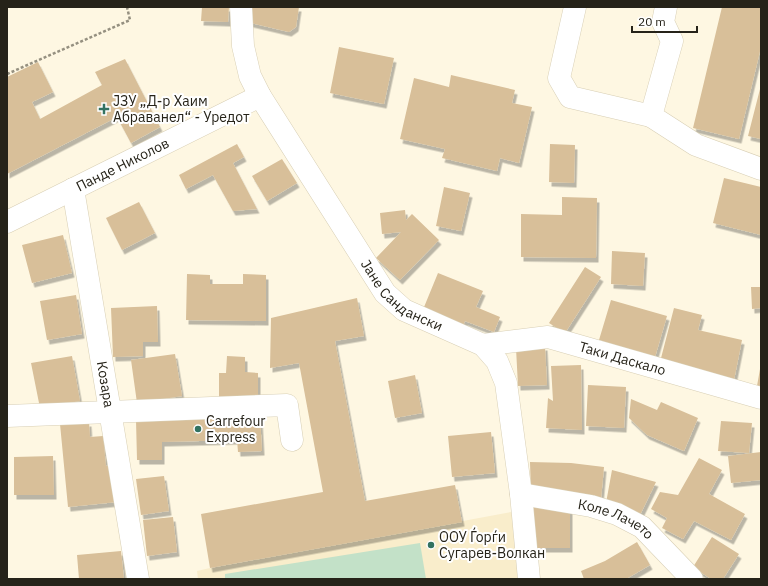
<svg xmlns="http://www.w3.org/2000/svg" width="768" height="586" viewBox="0 0 768 586" font-family="'IBM Plex Sans',sans-serif">
<style>
.built{fill:#f9edcb}
.green{fill:#c3e1c8}
.building{fill:#d8bf99;filter:url(#shadow)}
.lines{fill:none;stroke-linecap:round;stroke-linejoin:round}
.street-casing{stroke:#d8cfb5;stroke-width:23}
.path{stroke:#959080;stroke-width:2.5;stroke-dasharray:3 2;stroke-linecap:butt}
.street{stroke:#fff;stroke-width:22}
.poi-dot{fill:#327261;stroke:#fff;stroke-width:1.5}
.labels{text-anchor:middle;dominant-baseline:central;stroke-width:4;stroke-linejoin:round;paint-order:stroke}
.poi-label{font-size:14px;fill:#262319;stroke:#fff;text-anchor:start}
.street-label{font-size:14px;fill:#262319;stroke:#fff}
</style>
<defs>
<filter id="shadow"><feDropShadow dx="2.5" dy="4.5" stdDeviation="0" flood-color="#0004"/></filter>
</defs>
<rect width="100%" height="100%" fill="#fef7e2"/>
<path class="built" d="M522,510l7,69h-331l-1,-8 13,-3z"/>
<path class="green" d="M420,543l6,36h-201v-5z"/>
<path class="building" d="M202,7h27l-1,15 -27,-1z
M246,7h53l-3,20 -7,5 -42,-10z
M722,7h39v40l-22,92 -46,-11z
M339,47l55,11 -10,46 -54,-11z
M125,59l35,68 -29,16 -14,-26 -110,57v-97l31,-15 15,30 -21,10 8,17 62,-34 -7,-13z
M451,75l64,15 -3,13 20,4 -13,56 -19,-5 -3,13 -55,-13 3,-9 -45,-10 14,-61 35,9z
M760,89h1v50l-13,-3z
M237,144l7,13 -11,6 24,46 -24,2 -20,-36 -27,14 -7,-14z
M550,144l25,1 -1,38 -25,-1z
M282,159l15,24 -30,18 -15,-25z
M724,178l37,9v48l-48,-12z
M444,187l26,6 -9,38 -25,-5z
M562,197l35,1 -1,60 -75,-1v-43l41,1z
M139,202l16,31 -33,17 -16,-32z
M405,210l1,10 6,-6 27,26 -39,40 -24,-22 25,-26 -19,2 -2,-21z
M63,235l9,38 -40,10 -10,-38z
M612,251l33,2 -2,33 -32,-2z
M585,267l16,10 -36,56 -16,-10z
M438,273l45,18 -7,16 24,10 -6,15 -29,-11 -3,7 -40,-16z
M187,274l23,1v9h33v-10l23,1v46l-80,-1z
M751,287h10v21l-9,1z
M76,295l6,39 -35,6 -7,-39z
M357,298l7,38 -29,5 30,160 90,-16 7,37 -252,46 -9,-54 122,-22 -24,-129 -29,5 1,-50z
M611,300l56,16 -12,41 -56,-17z
M157,306l1,36h-15v14l-30,1 -2,-49z
M674,308l28,7 -4,15 44,10 -8,40 -74,-18z
M545,346l2,39 -29,1 -2,-38z
M175,354l7,42 -45,7 -6,-43z
M72,356l8,45 -40,7 -9,-45z
M227,356l18,1v15l13,1v26l-39,-1v-25h7z
M581,365l1,65 -36,-2 2,-30 5,3 -2,-35z
M760,369h1v18l-4,-1z
M415,375l7,38 -27,5 -7,-37z
M588,385l38,2 -2,41 -38,-2z
M631,399l26,11 4,-8 37,16 -14,33 -37,-16 -18,-17z
M260,417l2,34 -24,1 -1,-12 -75,2v18h-25l-1,-40z
M721,421l31,2 -3,30 -31,-2z
M89,422l1,15 13,-1 3,30 7,-1 4,37 -49,5 -8,-83z
M491,432l4,41 -43,4 -4,-41z
M761,452v28l-30,3 -3,-27z
M53,456l1,39h-40v-38z
M699,458l23,12 -13,24 36,20 -14,26 -37,-19 -11,18 -21,-11 5,-10 -16,-9 9,-17 18,3z
M530,462l41,1 33,4 -3,32 -70,-5z
M612,470l44,12 -17,35 -33,-14z
M164,476l5,35 -28,4 -5,-36z
M533,505l37,1v42h-37z
M173,517l4,35 -30,4 -4,-36z
M712,537l27,17 -16,25h-12l-18,-12z
M637,542l13,23 -24,14h-42l-3,-8 24,-10z
M121,551l3,28h-45l-2,-24z"/>
<g class="lines">
<defs>
<g id="street">
<path id="s1" d="M241,7l2,39 7,30 10,20 125,197 19,17 79,35 14,16 9,22 15,111 8,85"/>
<path d="M575,7l-16,71 11,19 81,19"/>
<path d="M666,7l-3,15 9,19 -21,75 45,29 65,24"/>
<path id="s2" d="M73,189l65,390"/>
<path id="s3" d="M7,222l253,-126"/>
<path id="s4" d="M483,345l65,-8 213,61"/>
<path d="M7,416l280,-11 5,35"/>
<path id="s5" d="M521,494l70,12 26,8 25,13 50,52"/>
</g>
</defs>
<use href="#street" class="street-casing"/>
<path class="path" d="M7,74l123,-54 -3,-13"/>
<use href="#street" class="street"/>
</g>
<g class="poi-dot">
<path d="M102 103h4v4h4v4h-4v4h-4v-4h-4v-4h4z"/>
<circle cx="198" cy="429" r="4"/>
<circle cx="431" cy="545" r="4"/>
</g>
<g class="labels">
<g class="poi-label">
<text x="113" y="101">ЈЗУ „Д-р Хаим<tspan x="113" dy="16">Абраванел“ - Уредот</tspan></text>
<text x="206" y="421">Carrefour<tspan x="206" dy="16">Express</tspan></text>
<text x="439" y="537">ООУ Ѓорѓи<tspan x="439" dy="16">Сугарев-Волкан</tspan></text>
</g>
<g class="street-label">
<text stroke="none"><textPath href="#s3" startOffset="129">Панде Николов</textPath></text>
<text stroke="none"><textPath href="#s1" startOffset="340">Јане Сандански</textPath></text>
<text stroke="none"><textPath href="#s4" startOffset="143">Таки Даскало</textPath></text>
<text stroke="none"><textPath href="#s2" startOffset="198">Козара</textPath></text>
<text stroke="none"><textPath href="#s5" startOffset="99">Коле Лачето</textPath></text>
</g>
</g>
<rect width="768" height="586" fill="none" stroke="#262319" stroke-width="16"/>
<path d="M632 26v6h65v-6" fill="none" stroke="#262319" stroke-width="2"/>
<text x="638" y="26" font-size="12" fill="#262319" stroke="#ffffff" stroke-width="3" paint-order="stroke">20 m</text>
</svg>
